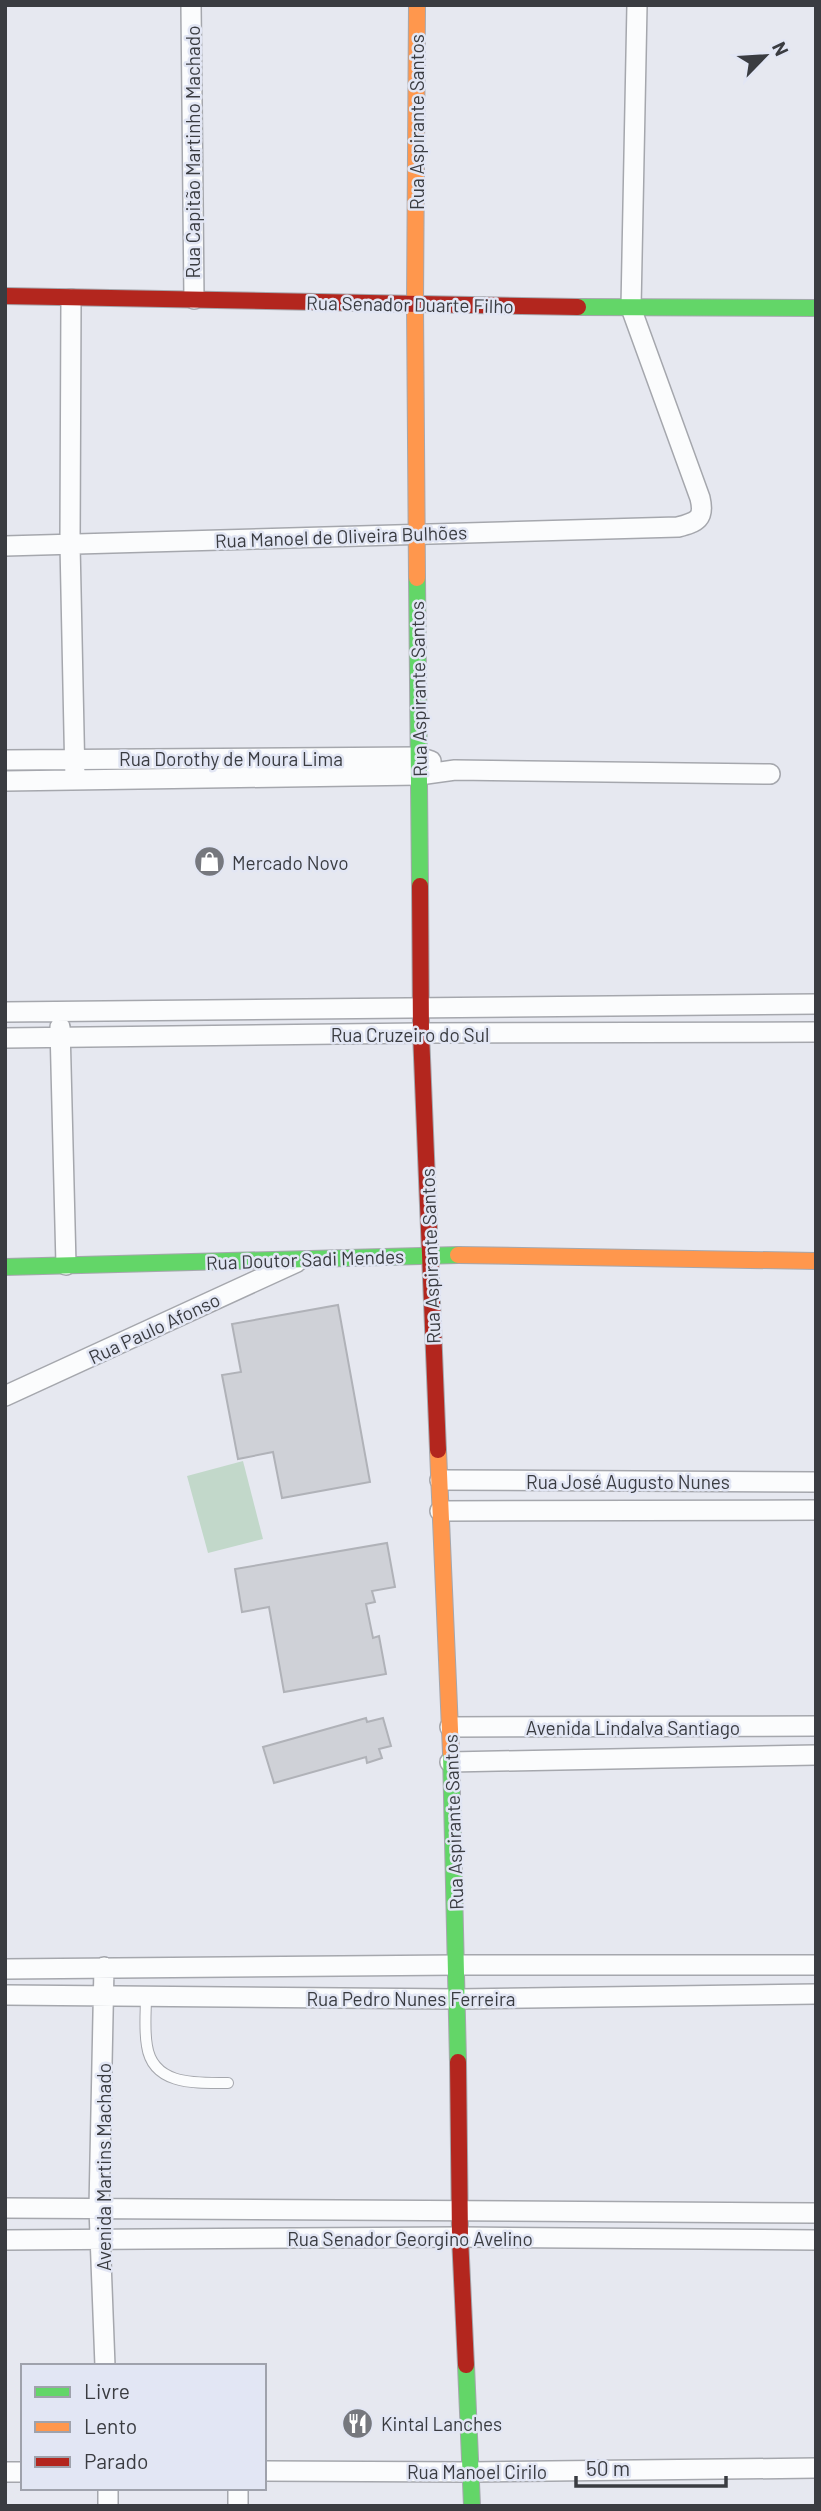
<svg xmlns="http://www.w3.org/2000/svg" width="821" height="2511" viewBox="0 0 821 2511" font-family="Barlow,sans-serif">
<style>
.green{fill:#c2d8ca}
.building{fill:#cfd1d7;stroke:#b0b2b8;stroke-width:2}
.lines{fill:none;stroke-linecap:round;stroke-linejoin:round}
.lane-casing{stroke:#a5a7ad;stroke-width:12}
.street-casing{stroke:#a5a7ad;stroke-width:22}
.fast-casing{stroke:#a5a7ad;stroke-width:18}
.slow-casing{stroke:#a5a7ad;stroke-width:18}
.jam-casing{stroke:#a5a7ad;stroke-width:18}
.lane{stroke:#fbfcfd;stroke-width:10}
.street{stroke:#fbfcfd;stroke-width:19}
.fast{stroke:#63d668;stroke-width:16}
.slow{stroke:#ff974d;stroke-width:16}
.jam{stroke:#b3261e;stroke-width:16}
.labels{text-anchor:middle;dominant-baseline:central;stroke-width:5;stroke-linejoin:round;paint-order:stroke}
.street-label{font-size:19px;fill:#3a3c41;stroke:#e2e6f4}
.poi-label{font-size:19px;fill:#3a3c41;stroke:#e2e6f4;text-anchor:start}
</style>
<rect width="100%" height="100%" fill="#e6e8f0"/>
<path class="green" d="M243,1461l20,78 -55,14 -21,-77z"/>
<path class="building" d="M338,1305l32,177 -88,16 -9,-46 -35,7 -16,-84 19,-3 -9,-48z
M387,1543l8,44 -23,4 3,11 -9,2 7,34 6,-2 7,38 -102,18 -15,-85 -27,5 -7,-43z
M366,1718l1,4 16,-4 8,28 -12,3 3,9 -15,5 -1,-6 -92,26 -11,-36z"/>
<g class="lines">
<defs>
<path id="lane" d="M146,1996c0,16 -2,34 1,50 6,40 50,37 81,37"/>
<path id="street" d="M191,5l3,294
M71,299l-1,245 5,236
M5,546l673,-19c19,-5 27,-8 22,-29l-69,-190 6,-303
M5,760l414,-3 12,4
M5,781l414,-6 36,-5 315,4
M5,1012l811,-8
M60,1027l6,238
M5,1038l416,-5 395,-1
M5,1396l292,-134
M440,1480l376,2
M440,1511l376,-1
M450,1727l366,-1
M450,1762l366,-7
M104,1967l-5,241 6,158
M5,1969l452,-4h359
M5,1995l453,4 358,-5
M5,2208l811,5
M5,2240l455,-3 356,3
M264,2471l207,1 345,-4
M5,2472h18
M108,2488v18
M238,2488v18"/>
<path id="fast" d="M578,307l238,1
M417,578l3,308
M5,1267l453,-12
M451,1753l7,309
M466,2365l6,141"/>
<path id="slow" d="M417,5l-2,299 2,274
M458,1255l358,6
M438,1450l13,303"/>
<path id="jam" d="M5,296l573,11
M420,886l1,147 17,417
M458,2062l2,175 6,128"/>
</defs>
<use href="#lane" class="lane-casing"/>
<use href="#street" class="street-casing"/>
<use href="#fast" class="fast-casing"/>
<use href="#slow" class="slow-casing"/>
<use href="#jam" class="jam-casing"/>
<use href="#lane" class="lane"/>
<use href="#street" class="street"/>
<use href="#fast" class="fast"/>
<use href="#slow" class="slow"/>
<use href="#jam" class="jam"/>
</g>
<defs>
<symbol id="shop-disc" viewBox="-11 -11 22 22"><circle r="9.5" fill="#76787e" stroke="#e2e6f4"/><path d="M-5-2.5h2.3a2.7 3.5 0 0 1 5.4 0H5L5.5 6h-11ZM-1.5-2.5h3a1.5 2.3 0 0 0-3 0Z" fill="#fff"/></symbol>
<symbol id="restaurant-disc" viewBox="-11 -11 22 22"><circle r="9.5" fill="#76787e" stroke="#e2e6f4"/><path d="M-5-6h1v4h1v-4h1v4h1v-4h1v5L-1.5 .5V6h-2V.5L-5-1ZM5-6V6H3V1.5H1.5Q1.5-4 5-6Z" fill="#fff"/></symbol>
</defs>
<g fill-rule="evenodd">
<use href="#shop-disc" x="192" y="844" width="35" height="35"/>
<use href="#restaurant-disc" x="340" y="2406" width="35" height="35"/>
</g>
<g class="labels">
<g class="street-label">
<text transform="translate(416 122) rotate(-90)">Rua Aspirante Santos</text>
<text transform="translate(192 152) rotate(-90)">Rua Capitão Martinho Machado</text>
<text transform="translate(410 304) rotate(1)">Rua Senador Duarte Filho</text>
<text transform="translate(341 536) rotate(-2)">Rua Manoel de Oliveira Bulhões</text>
<text transform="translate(418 689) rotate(-91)">Rua Aspirante Santos</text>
<text x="231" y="758">Rua Dorothy de Moura Lima</text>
<text x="410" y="1034">Rua Cruzeiro do Sul</text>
<text transform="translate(430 1256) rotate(-92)">Rua Aspirante Santos</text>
<text transform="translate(305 1259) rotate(-2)">Rua Doutor Sadi Mendes</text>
<text transform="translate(154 1328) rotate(-25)">Rua Paulo Afonso</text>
<text x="628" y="1481">Rua José Augusto Nunes</text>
<text x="633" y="1727">Avenida Lindalva Santiago</text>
<text transform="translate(453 1822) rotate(-92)">Rua Aspirante Santos</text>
<text x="411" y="1998">Rua Pedro Nunes Ferreira</text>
<text transform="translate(103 2167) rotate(-90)">Avenida Martins Machado</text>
<text x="410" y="2238">Rua Senador Georgino Avelino</text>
<text x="477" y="2471">Rua Manoel Cirilo</text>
</g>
<g class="poi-label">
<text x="232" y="862">Mercado Novo</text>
<text x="381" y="2423">Kintal Lanches</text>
</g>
</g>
<rect width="821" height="2511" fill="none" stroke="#3a3c41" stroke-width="14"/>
<rect x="21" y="2364" width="245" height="126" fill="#e2e6f4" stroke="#9fa2ac" stroke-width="2"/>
<rect x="35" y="2387" width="35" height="10" fill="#63d668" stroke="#9fa2ac" stroke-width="2"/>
<text x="84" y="2399" font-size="21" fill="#3a3c41">Livre</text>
<rect x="35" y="2422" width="35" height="10" fill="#ff974d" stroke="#9fa2ac" stroke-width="2"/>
<text x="84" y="2434" font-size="21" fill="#3a3c41">Lento</text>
<rect x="35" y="2457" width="35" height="10" fill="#b3261e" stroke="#9fa2ac" stroke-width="2"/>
<text x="84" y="2469" font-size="21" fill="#3a3c41">Parado</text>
<g transform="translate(765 56) rotate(65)" stroke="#e2e6f4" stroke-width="5" paint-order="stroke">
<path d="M0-5L12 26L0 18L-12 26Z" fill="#3a3c41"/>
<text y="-10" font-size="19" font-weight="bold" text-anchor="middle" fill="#3a3c41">N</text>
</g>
<path d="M576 2476v10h150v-10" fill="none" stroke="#3a3c41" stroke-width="3.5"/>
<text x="586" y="2476" font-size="21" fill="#3a3c41" stroke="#e2e6f4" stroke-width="5" paint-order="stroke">50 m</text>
</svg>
